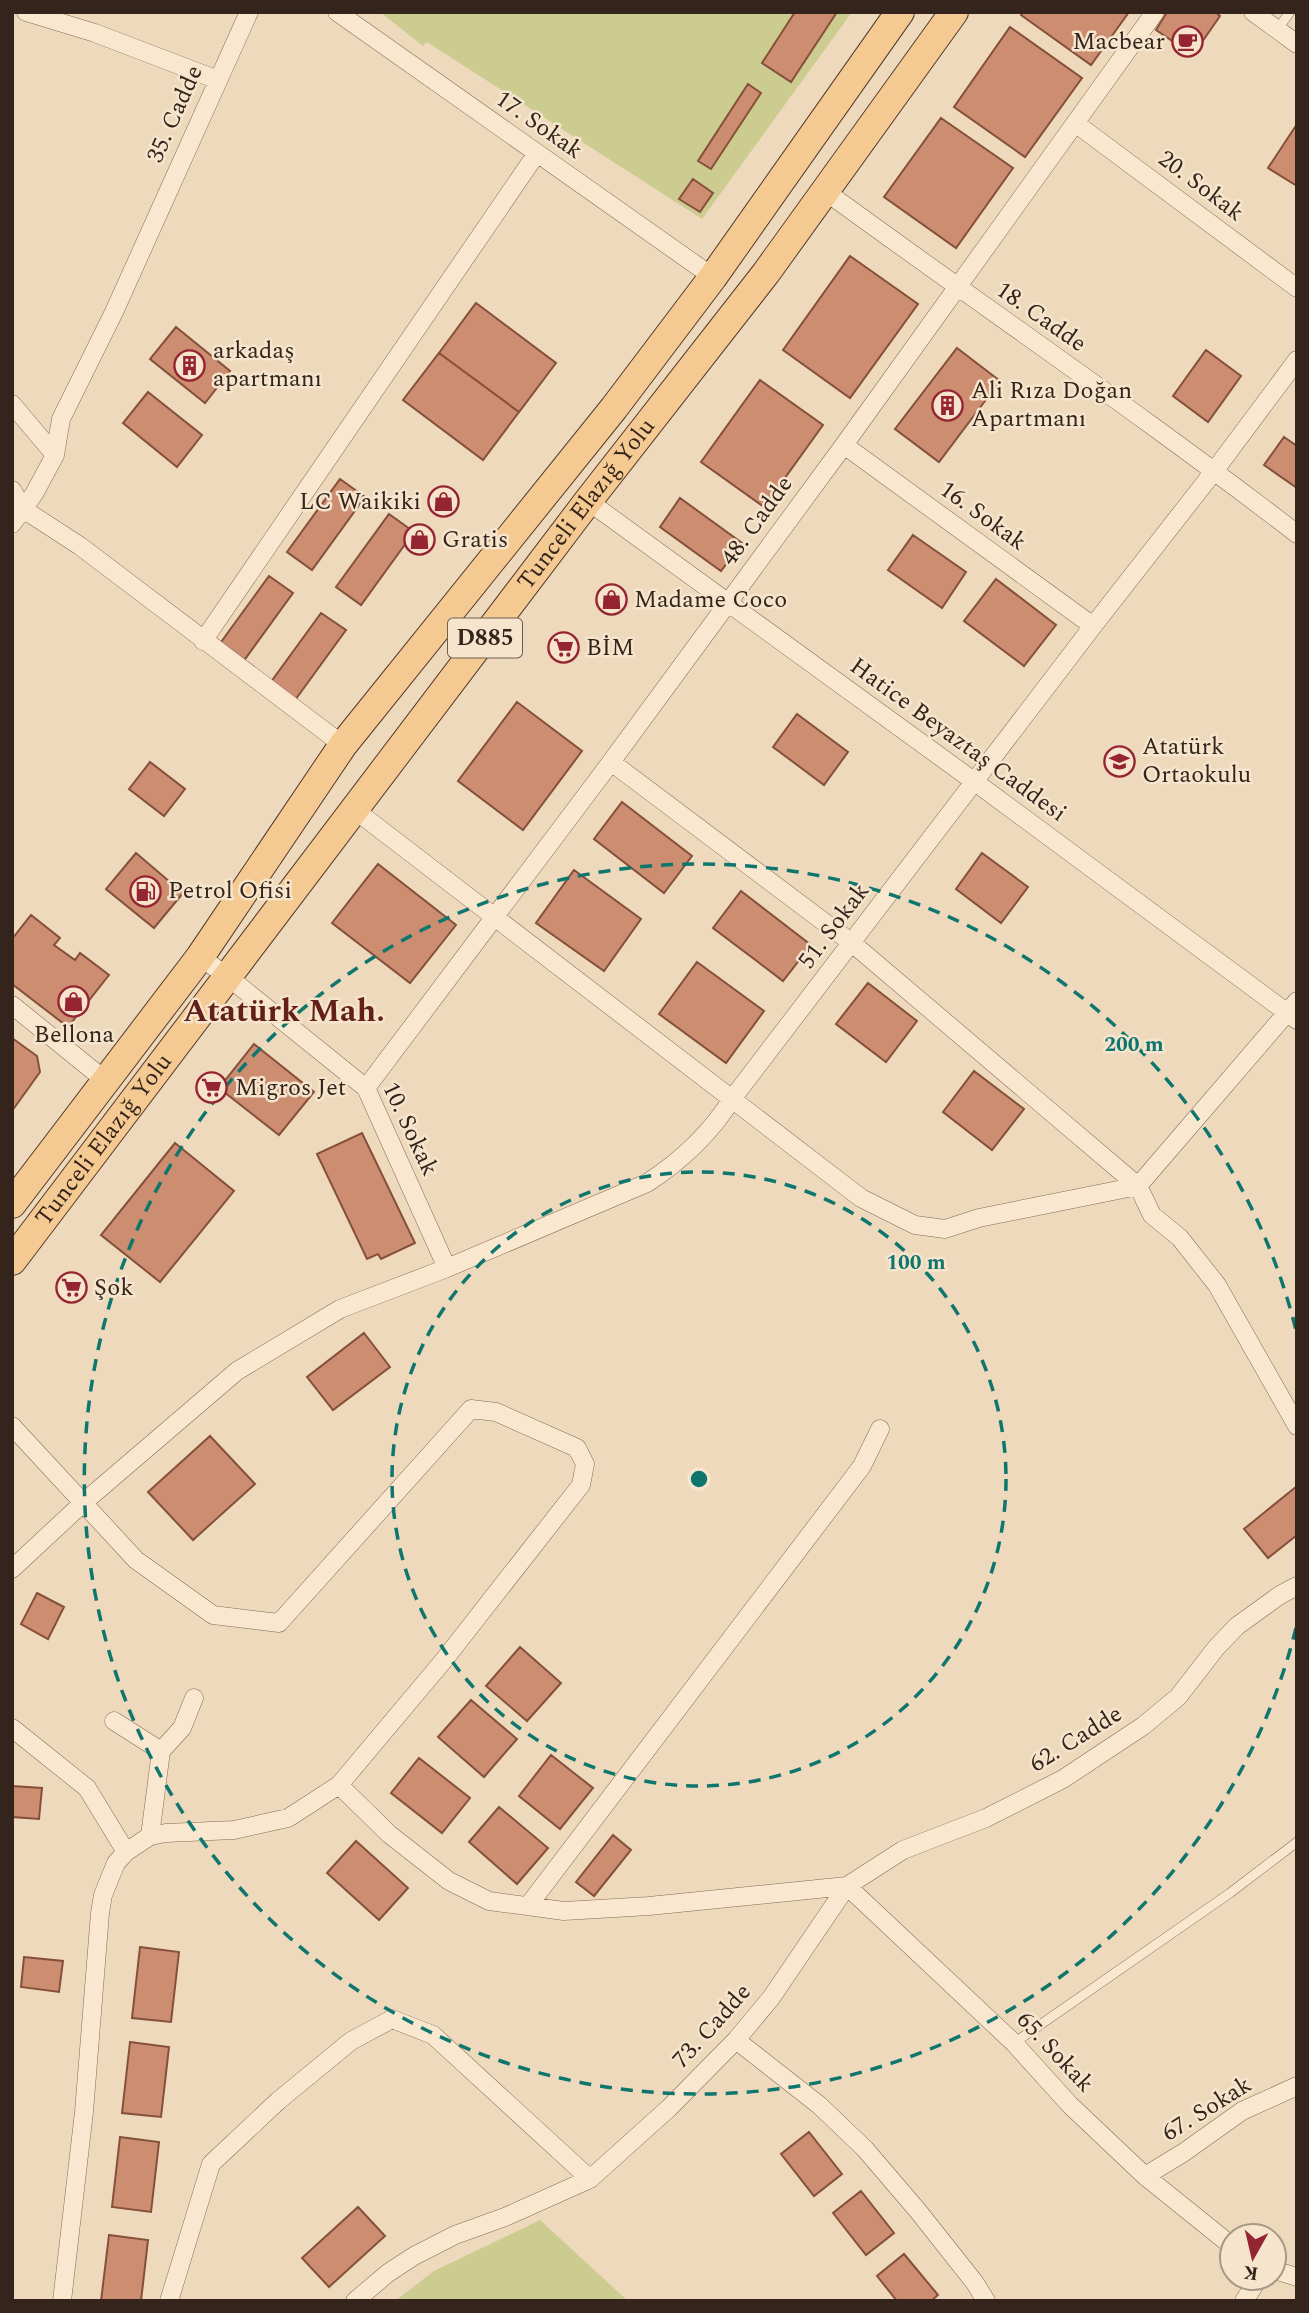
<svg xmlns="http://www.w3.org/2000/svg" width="1309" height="2313" viewBox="0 0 1309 2313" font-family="Spectral,serif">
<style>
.green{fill:#cccc90}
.building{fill:#cd8d71;stroke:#85503b;stroke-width:2}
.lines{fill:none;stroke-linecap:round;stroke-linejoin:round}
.lane-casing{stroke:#866a55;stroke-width:10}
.street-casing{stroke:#866a55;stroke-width:19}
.primary-casing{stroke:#53392a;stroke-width:30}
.lane{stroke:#f9e8cf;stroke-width:9}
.street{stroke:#f9e8cf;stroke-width:18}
.primary{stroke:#f4ca92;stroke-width:28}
.ring{fill:none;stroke:#0f766e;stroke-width:3.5;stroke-dasharray:12 9}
.labels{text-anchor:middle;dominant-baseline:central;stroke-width:5;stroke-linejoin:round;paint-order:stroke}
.shield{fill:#f6e5cc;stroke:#6e5e50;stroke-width:2}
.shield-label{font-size:23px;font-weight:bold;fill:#34241b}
.poi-label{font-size:24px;fill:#34241b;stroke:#f6e5cc;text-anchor:start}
.street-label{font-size:24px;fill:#34241b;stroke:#f6e5cc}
.district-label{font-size:32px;font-weight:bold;fill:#622019;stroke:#f6e5cc}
.centre{fill:#0f766e;stroke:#f6e5cc;stroke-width:3.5}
.ring-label{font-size:21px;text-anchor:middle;font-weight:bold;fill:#0f766e;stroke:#f6e5cc;stroke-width:5;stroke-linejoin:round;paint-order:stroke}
</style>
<rect width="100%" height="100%" fill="#eed9bc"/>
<path class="green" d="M380,12h472l-150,207 -275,-177 -4,4z
M540,2220l88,81h-233l39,-30z"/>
<path class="building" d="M795,12h42l-46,70 -29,-19z
M1023,12h106l-38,53 -70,-50z
M1167,12h48l5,4 -27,39 -37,-25z
M1010,27l72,51 -57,79 -71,-50z
M748,84l13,9 -50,76 -13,-8z
M941,118l72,50 -57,80 -72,-51z
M1297,124v62l-29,-18z
M693,179l20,14 -13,19 -21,-13z
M850,256l68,48 -68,94 -67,-48z
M476,303l80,60 -37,49 -80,-59z
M176,327l54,44 -25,32 -55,-44z
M957,348l43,33 -61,81 -44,-33z
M1206,350l35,26 -33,46 -35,-26z
M439,353l80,59 -36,48 -80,-60z
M760,380l63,45 -59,82 -63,-45z
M148,392l54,43 -25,32 -54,-44z
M1284,437l13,9v42l-33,-23z
M340,479l25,18 -53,73 -25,-18z
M680,498l62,45 -21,28 -61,-44z
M389,514l25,18 -53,73 -25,-18z
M913,535l53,37 -24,36 -54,-38z
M269,576l24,17 -53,73 -24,-17z
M996,579l60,46 -32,41 -60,-45z
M321,613l25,17 -53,73 -25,-17z
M517,702l65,49 -59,79 -65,-49z
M797,714l51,38 -24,33 -51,-38z
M150,762l35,27 -21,27 -35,-27z
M622,802l70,54 -28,37 -70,-54z
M136,853l47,40 -29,35 -48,-39z
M982,853l46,34 -27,36 -45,-34z
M378,864l78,61 -46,58 -78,-60z
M574,870l67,49 -37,52 -68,-48z
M741,891l70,54 -28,36 -70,-53z
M31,915l29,23 -6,7 21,15 5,-7 29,22 -41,52 -56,-43v-45z
M697,962l67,49 -38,52 -67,-49z
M868,983l49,38 -31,41 -50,-38z
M12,1038l25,18 3,16 -28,39z
M254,1044l60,48 -35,43 -60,-47z
M974,1071l50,38 -32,41 -49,-38z
M362,1133l53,110 -34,16 -3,-5 -11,5 -50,-105z
M175,1143l59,48 -74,91 -59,-47z
M364,1333l26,34 -57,43 -26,-33z
M210,1436l45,48 -62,56 -45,-48z
M1297,1486v49l-29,23 -24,-29z
M37,1593l27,14 -16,32 -27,-15z
M520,1647l41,36 -34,38 -41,-35z
M471,1700l46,39 -33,38 -46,-40z
M551,1755l42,33 -33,41 -41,-33z
M419,1758l51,40 -28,35 -51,-40z
M12,1786l30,2 -3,31 -27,-2z
M499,1807l49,41 -31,36 -48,-42z
M613,1835l18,15 -37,46 -18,-14z
M356,1841l52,47 -29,32 -52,-47z
M140,1947l39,5 -8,70 -39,-4z
M24,1957l39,4 -4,31 -38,-5z
M130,2042l39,5 -8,70 -39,-4z
M809,2132l33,42 -28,22 -33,-42z
M120,2137l39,5 -8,70 -39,-5z
M861,2191l33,42 -28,22 -33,-42z
M358,2207l27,29 -56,51 -27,-29z
M109,2235l39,5 -7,61h-40z
M904,2254l34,41 -7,6h-34l-20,-25z"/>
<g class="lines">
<defs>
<path id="lane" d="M1277,30l13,-18
M1014,2043l216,-150 67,-51"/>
<path id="street" d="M26,12l69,21 123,47
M337,12l376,265
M1253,12l44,32
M1075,123l222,165
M825,191c157,115 318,224 472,343
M12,404l43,51
M844,445l249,181
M12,490l11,19 57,37 263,199
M588,501l387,281 322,238
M12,524l22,-30 21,-39 6,-36 53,-107 135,-300
M203,641l334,-488
M611,762l241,181 286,243 14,29 28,23 37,47 80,141
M355,810l506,388 54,27 30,4 34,-11 159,-32 159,-185
M200,957l27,19 139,112 81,180
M12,1005l94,76
M366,1088l245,-326 233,-317 311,-433
M12,1426l124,134 77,55 66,8 192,-214 25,3 81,36 8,16 -4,21 -137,175 -105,125 -51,33 -54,12 -68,3 -16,3 -24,16 -10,11 -13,32 -3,18 -16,199 -22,189
M12,1569l72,-67 153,-131 103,-62 107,-41 200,-85c34,-22 63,-49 85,-84l361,-473 122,-156 82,-110
M114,1721l47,30
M12,1728l75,60 39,64
M339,1785l50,49 60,47 40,20 75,10 85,-5 198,-20
M150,1836l11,-85 21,-23 12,-30
M847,1886l167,157 56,62 75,71 87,70
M528,1906l334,-440 18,-37
M736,2040l83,65 46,44 53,62 57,72 11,18
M1145,2176l38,-23 59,-42 55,-25
M1274,2270l23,7
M169,2301l42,-137 67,-63 73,-60 41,-22 41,16 157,144
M355,2301l33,-28 26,-17 41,-21 50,-18 85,-38 79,-71 67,-68 35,-42 76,-112 56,-36 83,-32 77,-39 80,-53 35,-29 38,-49 21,-22 43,-31 17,-9
M1244,2301l15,-23"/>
<g id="primary">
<path d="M12,1204l188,-247 143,-212 271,-337 99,-131 187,-265"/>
<path id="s1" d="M12,1261l576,-760 178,-228 188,-261"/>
</g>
</defs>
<use href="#lane" class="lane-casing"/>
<use href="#street" class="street-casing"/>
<use href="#primary" class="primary-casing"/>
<use href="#lane" class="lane"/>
<use href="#street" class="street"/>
<use href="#primary" class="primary"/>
</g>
<g class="ring">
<circle cx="699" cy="1479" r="307"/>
<path d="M1296 1628A615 615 0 1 1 1296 1330"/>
</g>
<defs>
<symbol id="cafe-ring" viewBox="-11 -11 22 22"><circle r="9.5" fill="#f6e5cc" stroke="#952532" stroke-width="1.5"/><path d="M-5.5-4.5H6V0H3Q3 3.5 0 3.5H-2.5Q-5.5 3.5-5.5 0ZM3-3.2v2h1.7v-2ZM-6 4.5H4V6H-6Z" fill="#952532"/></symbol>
<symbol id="building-ring" viewBox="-11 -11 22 22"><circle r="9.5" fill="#f6e5cc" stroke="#952532" stroke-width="1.5"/><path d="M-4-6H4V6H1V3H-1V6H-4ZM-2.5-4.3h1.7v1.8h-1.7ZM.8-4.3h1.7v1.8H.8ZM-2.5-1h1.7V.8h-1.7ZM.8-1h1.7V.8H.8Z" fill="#952532"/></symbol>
<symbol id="shop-ring" viewBox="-11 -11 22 22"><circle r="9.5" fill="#f6e5cc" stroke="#952532" stroke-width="1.5"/><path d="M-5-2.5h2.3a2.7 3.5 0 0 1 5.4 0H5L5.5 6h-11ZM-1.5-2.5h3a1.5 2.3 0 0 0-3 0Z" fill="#952532"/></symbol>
<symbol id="supermarket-ring" viewBox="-11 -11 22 22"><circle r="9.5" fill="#f6e5cc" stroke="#952532" stroke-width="1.5"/><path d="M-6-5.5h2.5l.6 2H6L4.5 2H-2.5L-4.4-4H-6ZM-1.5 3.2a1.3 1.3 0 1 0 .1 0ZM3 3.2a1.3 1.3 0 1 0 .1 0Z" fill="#952532"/></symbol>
<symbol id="school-ring" viewBox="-11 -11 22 22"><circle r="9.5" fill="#f6e5cc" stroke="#952532" stroke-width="1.5"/><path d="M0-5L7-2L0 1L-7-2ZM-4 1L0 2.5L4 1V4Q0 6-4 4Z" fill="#952532"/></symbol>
<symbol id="fuel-ring" viewBox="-11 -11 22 22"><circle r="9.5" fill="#f6e5cc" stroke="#952532" stroke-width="1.5"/><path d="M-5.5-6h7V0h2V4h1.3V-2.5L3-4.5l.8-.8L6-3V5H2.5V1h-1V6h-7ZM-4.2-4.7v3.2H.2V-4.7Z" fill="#952532"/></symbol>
</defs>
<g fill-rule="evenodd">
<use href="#cafe-ring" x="1170" y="24" width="35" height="35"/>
<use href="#building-ring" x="172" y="348" width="35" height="35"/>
<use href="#building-ring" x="930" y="388" width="35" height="35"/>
<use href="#shop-ring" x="426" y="484" width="35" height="35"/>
<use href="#shop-ring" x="402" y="522" width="35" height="35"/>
<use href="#shop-ring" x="594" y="582" width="35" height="35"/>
<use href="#supermarket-ring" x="546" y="630" width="35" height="35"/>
<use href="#school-ring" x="1102" y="744" width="35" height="35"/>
<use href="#fuel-ring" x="128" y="874" width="35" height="35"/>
<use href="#shop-ring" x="56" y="984" width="35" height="35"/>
<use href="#supermarket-ring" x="194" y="1070" width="35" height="35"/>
<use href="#supermarket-ring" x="54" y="1270" width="35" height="35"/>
</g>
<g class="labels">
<rect class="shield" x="448" y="618.5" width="74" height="39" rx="5"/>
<g class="shield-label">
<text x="485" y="638">D885</text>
</g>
<g class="poi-label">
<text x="1165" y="42" text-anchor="end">Macbear</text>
<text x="213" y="351">arkadaş<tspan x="213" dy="28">apartmanı</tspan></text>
<text x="971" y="391">Ali Rıza Doğan<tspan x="971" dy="28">Apartmanı</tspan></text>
<text x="421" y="502" text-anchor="end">LC Waikiki</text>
<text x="442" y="540">Gratis</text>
<text x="634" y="600">Madame Coco</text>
<text x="586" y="648">BİM</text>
<text x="1142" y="747">Atatürk<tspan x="1142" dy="28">Ortaokulu</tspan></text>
<text x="168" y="891">Petrol Ofisi</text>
<text x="74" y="1035" text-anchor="middle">Bellona</text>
<text x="235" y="1088">Migros Jet</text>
<text x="94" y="1288">Şok</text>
</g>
<g class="street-label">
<text transform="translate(175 114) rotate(-66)">35. Cadde</text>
<text transform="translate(539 125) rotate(35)">17. Sokak</text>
<text transform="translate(1201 186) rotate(37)">20. Sokak</text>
<text transform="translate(1041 317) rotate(35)">18. Cadde</text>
<text stroke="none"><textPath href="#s1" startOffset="950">Tunceli Elazığ Yolu</textPath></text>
<text transform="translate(983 516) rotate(36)">16. Sokak</text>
<text transform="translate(757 521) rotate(-54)">48. Cadde</text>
<text transform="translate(958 740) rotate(36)">Hatice Beyaztaş Caddesi</text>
<text transform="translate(834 926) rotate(-53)">51. Sokak</text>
<text transform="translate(410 1129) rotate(65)">10. Sokak</text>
<text stroke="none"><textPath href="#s1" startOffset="152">Tunceli Elazığ Yolu</textPath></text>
<text transform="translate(1076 1739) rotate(-32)">62. Cadde</text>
<text transform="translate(712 2026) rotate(-48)">73. Cadde</text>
<text transform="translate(1055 2052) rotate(47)">65. Sokak</text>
<text transform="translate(1207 2109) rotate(-32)">67. Sokak</text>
</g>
<g class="district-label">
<text x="284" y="1011">Atatürk Mah.</text>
</g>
</g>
<circle cx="699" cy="1479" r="10" class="centre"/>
<g class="ring-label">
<text x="1134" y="1051">200 m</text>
<text x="916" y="1269">100 m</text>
</g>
<rect width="1309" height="2313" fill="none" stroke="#34241b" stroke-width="28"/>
<g transform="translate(1253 2257) rotate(188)"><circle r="33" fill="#f6e5cc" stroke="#a89885" stroke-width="2"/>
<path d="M0-5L12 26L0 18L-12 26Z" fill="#952532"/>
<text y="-10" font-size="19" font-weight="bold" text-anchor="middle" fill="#34241b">K</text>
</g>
</svg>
